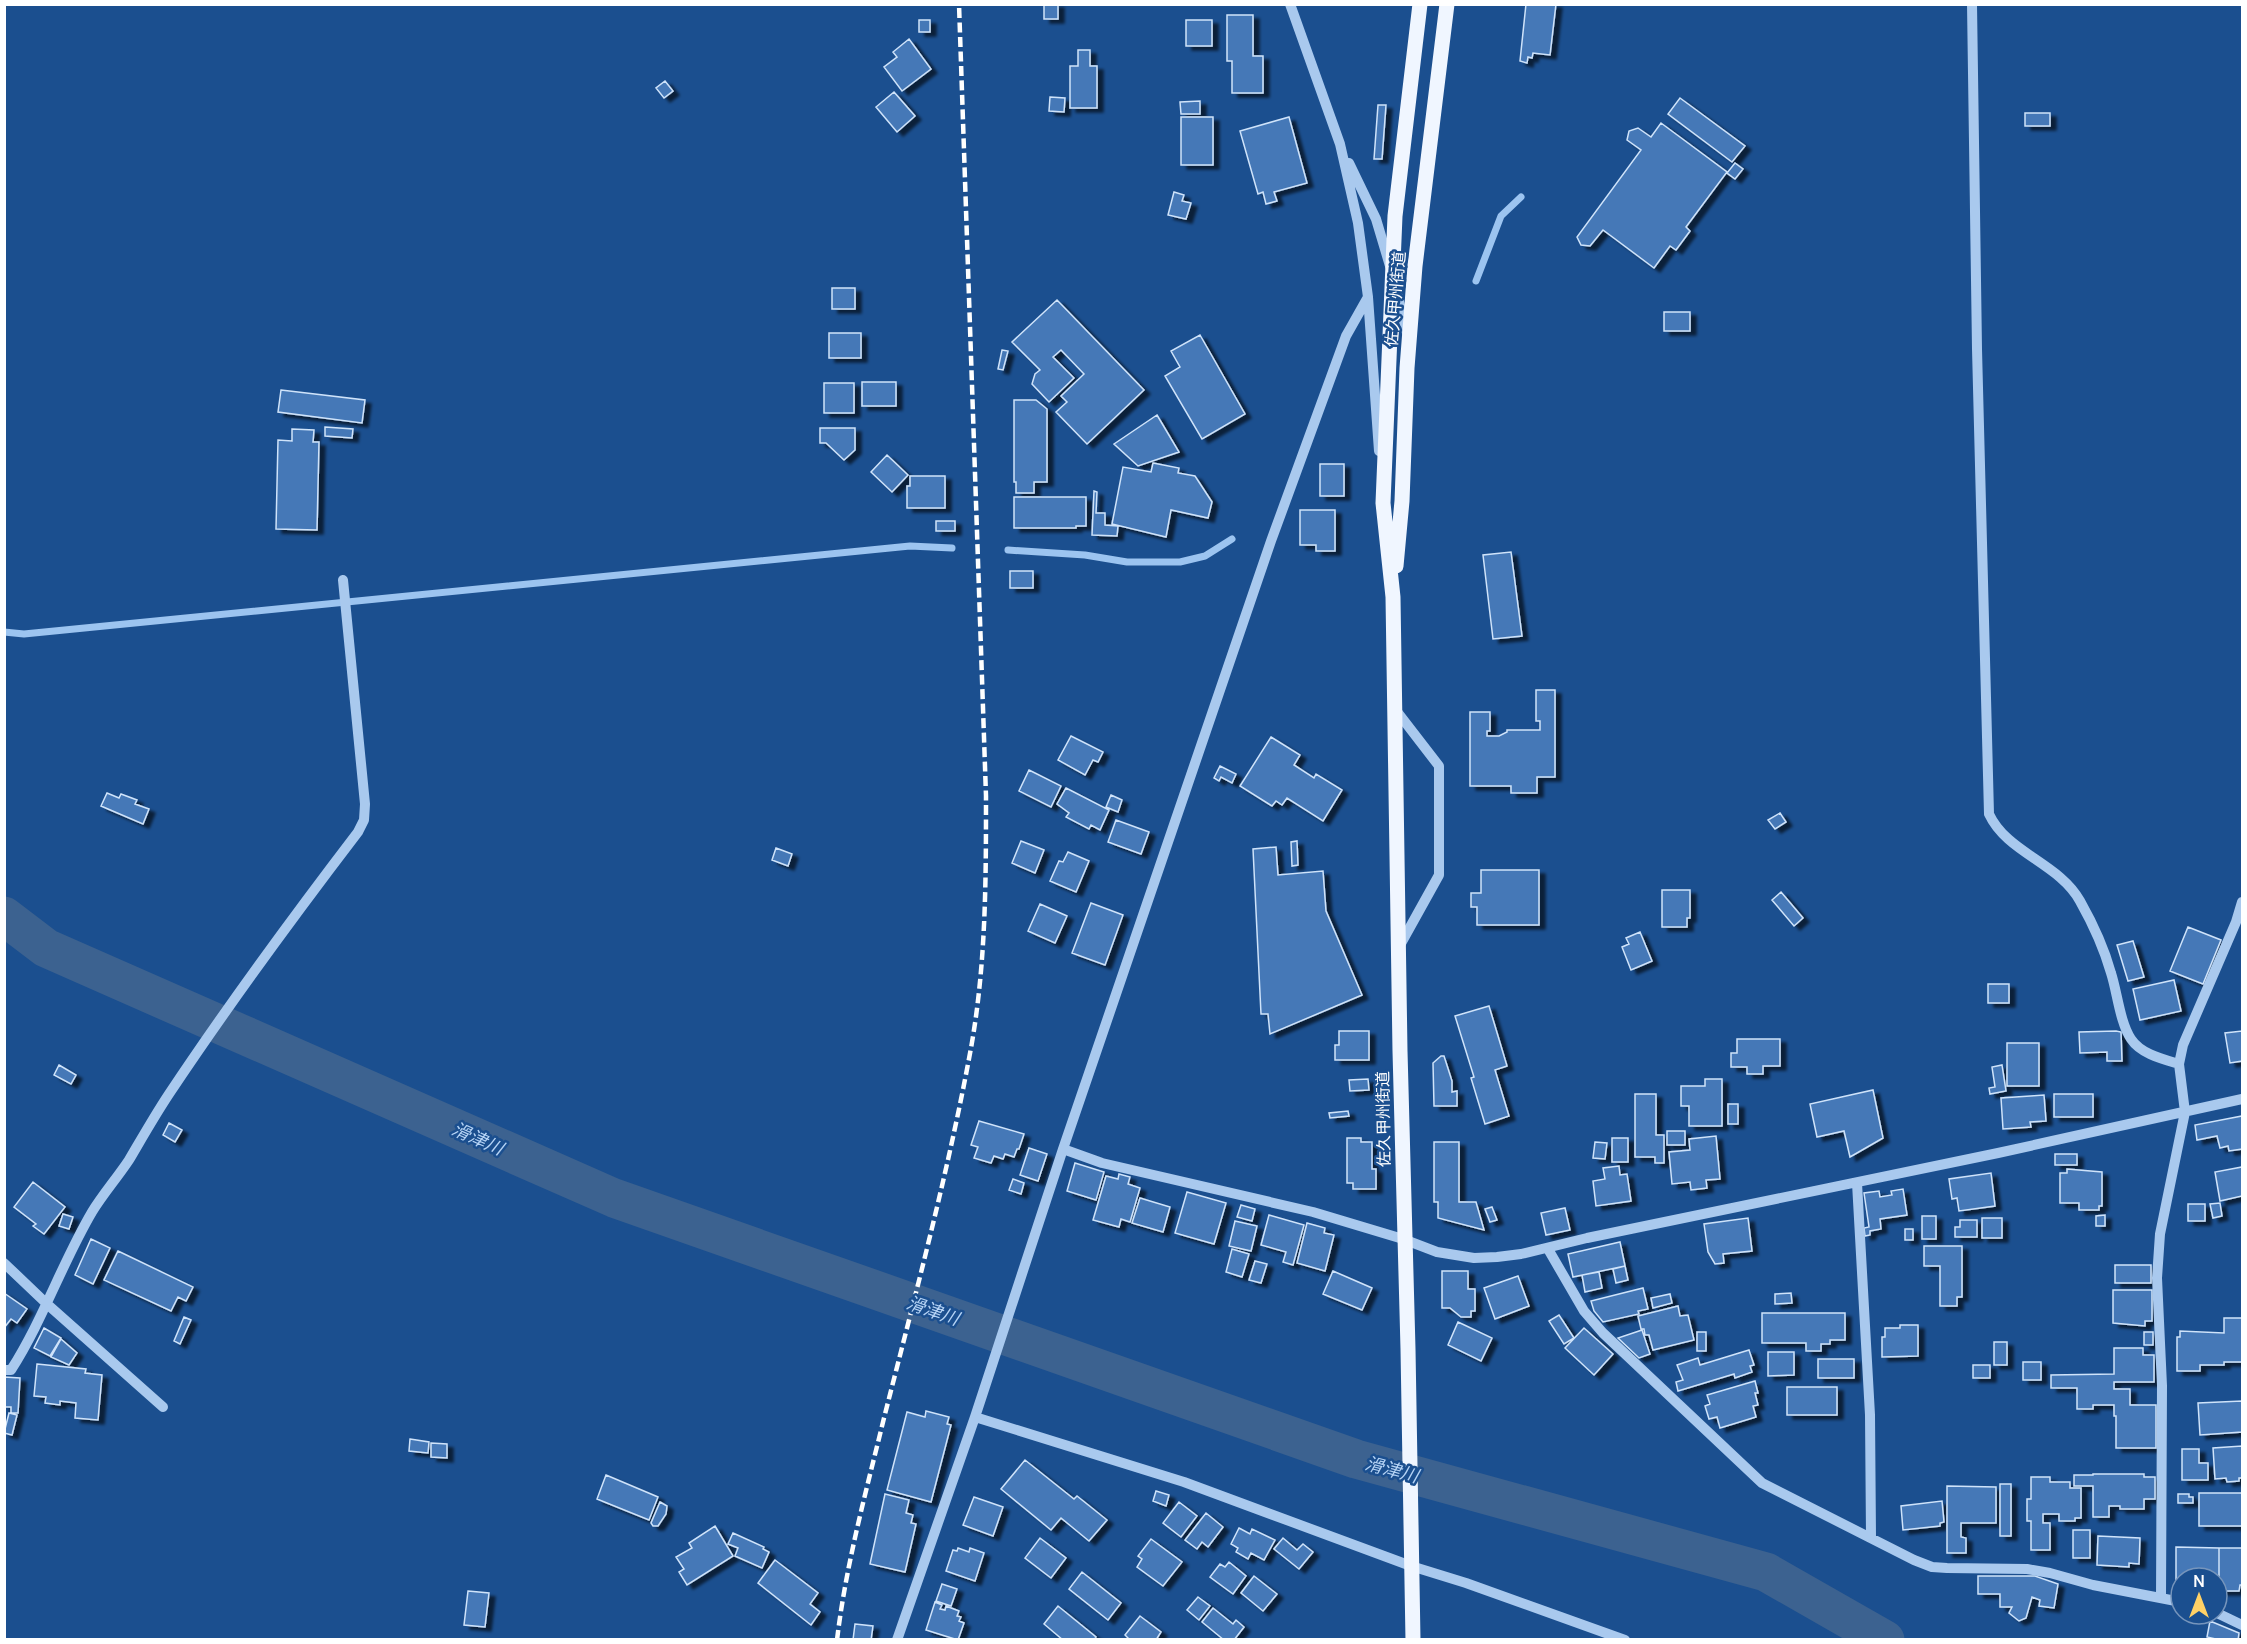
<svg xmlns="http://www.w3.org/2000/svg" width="2247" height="1644" viewBox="0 0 2247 1644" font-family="Manrope,'Noto Sans JP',sans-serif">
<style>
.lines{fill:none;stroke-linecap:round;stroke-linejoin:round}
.stream{stroke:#9cc4f0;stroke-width:7}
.river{stroke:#3c6290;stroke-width:39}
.building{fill:#4478b7;stroke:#cfe3fa;stroke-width:1.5;filter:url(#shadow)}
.minor{stroke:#a9c9ee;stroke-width:10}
.major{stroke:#f0f6ff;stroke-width:15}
.rail{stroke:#fff;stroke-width:4.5;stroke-dasharray:10 4.5;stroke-linecap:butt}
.labels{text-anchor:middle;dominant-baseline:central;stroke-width:5;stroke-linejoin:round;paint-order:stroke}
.street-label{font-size:16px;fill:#fff;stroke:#1b4f8f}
.water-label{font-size:18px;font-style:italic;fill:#b5d3f5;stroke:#1b4f8f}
</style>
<defs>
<filter id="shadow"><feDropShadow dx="6" dy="4" stdDeviation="1.5" flood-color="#0009"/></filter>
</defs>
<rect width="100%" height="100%" fill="#1b4f8f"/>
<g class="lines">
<path class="stream" d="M1476,281l25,-65 20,-19
M1008,550l77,5 42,7h53l25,-6 27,-17
M4,632l20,2 886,-88 42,2"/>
<path class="river" d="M4,916l42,32 568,250 742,261 410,113 119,68"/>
</g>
<path class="building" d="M1044,4h14v15h-14z
M1526,4h30l-6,51 -17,-2 -1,5 -4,-1 -1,6 -7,-2z
M1227,15h26v41h10v37h-31v-32h-5z
M919,20h11v12h-11z
M1186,20h26v26h-26z
M909,39l22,30 -29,22 -18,-24 13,-10 -4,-5z
M1078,50h12v16h7v42h-27v-42h8z
M665,81l8,10 -9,7 -8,-10z
M894,92l21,24 -18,16 -21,-25z
M1050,97l15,1 -1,14 -15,-1z
M1680,98l65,48 -13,16 -64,-48z
M1200,101v13h-19l-1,-12z
M1378,105h8l-4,54h-8z
M2025,113h25v13h-25z
M1181,117h32v48h-32z
M1289,117l18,66 -33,9 3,9 -11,3 -3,-12 -5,2 -18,-63z
M1661,123l66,49 -41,55 4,4 -14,19 -6,-4 -16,22 -51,-38 -13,16 -9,-1 -4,-8 64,-87 -14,-10 2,-9 9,-3 13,9z
M1735,163l8,6 -8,10 -8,-6z
M1174,192l10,3 -2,6 9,2 -5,16 -18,-4z
M832,288h23v21h-23z
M1057,300l87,90 -57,54 -31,-32 11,-10 -6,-6 23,-22 -23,-24 -8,7 21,21 -25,24 -17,-18 3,-10 5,-4 -28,-28z
M1664,312h26v19h-26z
M829,333h32v25h-32z
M1200,335l45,79 -43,25 -37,-63 15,-9 -9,-16z
M1002,350l6,1 -5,19 -5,-1z
M862,382h34v24h-34z
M824,383h30v30h-30z
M281,390l84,10 -3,23 -84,-11z
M1014,400h22l11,9v73h-13v11h-18v-11h-2z
M1157,415l22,37 -41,14 -24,-22z
M325,427l28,2 -1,9 -27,-2z
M820,428h35v22l-11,10 -18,-17h-6z
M292,429l22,1 -1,12h6l-2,88 -41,-1 2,-89 14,1z
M887,455l21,20 -16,17 -21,-20z
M1153,463l26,5 -1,5 17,3 17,26 -4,16 -37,-8 -5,27 -54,-13 11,-57 28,5z
M1320,464h24v32h-24z
M910,476h35v32h-38v-22h3z
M1094,491l3,1 -1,21h9v12l13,1 -1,10 -25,-1z
M1014,497h72v29h-10v2h-62z
M1300,510h35v41h-19v-6h-16z
M936,521h19v10h-19z
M1511,552l11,84 -29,3 -10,-84z
M1010,571h23v17h-23z
M1536,690h19v87h-18v16h-26v-7h-41v-74h20v19h-3v5h12l8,-4v-2h33v-9h-4z
M1071,736l32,16 -5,10 -5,-2 -8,15 -27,-15z
M1271,737l29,18 -6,10 20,13 2,-4 26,16 -19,31 -36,-23 -5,7 -6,-4 -4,5 -32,-20z
M1220,766l16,8 -4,9 -11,-6 -2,4 -5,-3z
M1029,770l32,16 -10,21 -32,-16z
M1066,788l43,22 -9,20 -9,-5 -2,4 -23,-12 3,-4 -12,-9z
M107,793l12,5 2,-4 16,6 -2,4 14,5 -6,15 -42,-18z
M1111,795l11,5 -4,12 -12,-5z
M1780,813l6,9 -11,7 -7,-9z
M1116,820l33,12 -8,22 -33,-12z
M1021,841l23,9 -9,23 -23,-10z
M1297,841l1,24 -6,1 -1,-24z
M1276,847l2,28 45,-4 3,40 36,84 -92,39 -2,-20h-7l-8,-165z
M776,848l16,6 -4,12 -16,-6z
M1068,852l21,9 -13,31 -26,-11 9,-20 4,1z
M1481,870h58v55h-62v-18h-6v-14h10z
M1662,890h28v28h-3v9h-25z
M1781,892l22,26 -9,8 -22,-26z
M1091,903l32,12 -18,50 -33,-12z
M1040,904l27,12 -12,27 -27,-12z
M2188,927l33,13 -18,44 -33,-13z
M1640,932l12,29 -21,9 -9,-23 7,-3 -3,-6z
M2133,941l11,36 -16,4 -11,-36z
M2174,980l7,31 -41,9 -7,-31z
M1988,984h21v19h-21z
M1489,1006l18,60 -12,4 14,46 -24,8 -14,-46 3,-1 -19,-61z
M1339,1031h30v29h-34v-15h4z
M2116,1031l5,1 1,29h-15v-9l-27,1 -1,-21z
M2242,1031v30l-12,2 -5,-30z
M1737,1039h43v27h-17v8h-16v-7h-16v-14h6z
M2007,1043h32v43h-32z
M1441,1056h3l8,25v11l5,-1v15h-23l-1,-43z
M59,1065l17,10 -5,9 -17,-9z
M2002,1065l4,26 -16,3 -1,-6 6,-1 -3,-20z
M1368,1079l1,11 -19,1 -1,-11z
M1705,1079h17v47h-33v-20h-8v-20h24z
M1873,1090l10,48 -33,19 -6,-26 -27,6 -7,-33z
M1635,1094h21v41h8v28h-9v-6h-20z
M2054,1094h39v23h-39z
M2044,1095l2,26 -16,1 1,5 -28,2 -2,-31z
M1728,1104h10v20h-10z
M1348,1111l1,5 -19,2 -1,-5z
M2242,1116v33l-13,2 -1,-5 -8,2 -3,-12 -20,4 -2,-15z
M979,1121l45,13 -5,15h-2l-3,8 -9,-3 -2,5 -9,-3 -3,7 -17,-5 4,-11 -7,-2z
M169,1123l13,7 -7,12 -12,-7z
M1667,1131h18v14h-18z
M1716,1136l4,43 -14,1 1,8 -16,2 -1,-8 -18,2 -3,-32 21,-2 -1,-11z
M1347,1138h14v4h11v27h4v20h-23v-6h-6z
M1612,1138h16v24h-16z
M1434,1142h25v60h17l8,28 -46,-12v-16h-4z
M1595,1142l12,1 -2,16 -12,-1z
M1029,1148l18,6 -9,27 -18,-6z
M2055,1154h22v11h-22z
M1075,1163l29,9 -8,28 -29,-9z
M1619,1166l1,9 7,-1 4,27 -35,5 -3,-25 12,-2 -2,-11z
M2242,1167v29l-22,5 -5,-29z
M2067,1169l35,3v34h-3v4h-20v-7h-19v-30h7z
M1991,1173l4,33 -36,5 -2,-13 -5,1 -3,-20z
M1119,1174l11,3 -2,7 12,4 -10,34 -9,-3 -2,8 -26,-7 13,-44 12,3z
M1013,1179l11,4 -3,11 -12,-4z
M33,1182l32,25 -21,27 -11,-8 3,-2 -22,-17z
M1903,1189l4,26 -27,4 1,10 -11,2v4l-5,1 -1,-8 5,-1 -5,-34 15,-2 1,6 12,-2 -1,-4z
M1187,1192l39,11 -12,41 -39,-11z
M1140,1198l30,9 -7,25 -31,-9z
M2220,1203l2,13 -9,2 -3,-14z
M2188,1204h17v17h-17z
M1241,1205l14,4 -3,12 -15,-4z
M1492,1207l5,13 -7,2 -5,-13z
M1565,1208l5,22 -24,5 -5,-22z
M63,1214l10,3 -4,12 -10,-3z
M1269,1215l35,10 -11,40 -10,-3 3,-10 -25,-7z
M2105,1215v11h-9v-10z
M1922,1216h14v23h-14z
M1748,1218l4,33 -29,3 1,9 -9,1 -7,-12 -4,-28z
M1982,1218h20v20h-20z
M1960,1220h17v17h-22v-10h5z
M1235,1221l22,5 -6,25 -22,-5z
M1307,1223l18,5 -1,5 10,2 -9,36 -28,-8z
M1905,1229h8v11h-8z
M91,1239l19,9 -17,36 -18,-9z
M1620,1242l5,24 -52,11 -5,-23z
M1924,1246h38v51h-5v9h-17v-40h-16z
M1232,1249l17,5 -7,23 -16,-5z
M118,1251l75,36 -7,14 -8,-4 -7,14 -67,-31z
M1255,1261l12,3 -6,19 -12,-3z
M2115,1265h36v18h-36z
M1625,1266l3,14 -12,3 -3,-14z
M1333,1271l39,17 -10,22 -39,-16z
M1442,1271h26v18h7v22h-4v6h-10l-11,-9h-8z
M1599,1272l3,16 -17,4 -3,-17z
M1518,1276l11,30 -34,13 -11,-31z
M1643,1288l5,21 -10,2 1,3 -36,8 -9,-11 -3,-10z
M2113,1290h39v31h-7v5l-32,-3z
M4,1293l23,16 -10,14 -6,-4 -7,9z
M1791,1293l1,10 -17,1v-10z
M1670,1294l2,9 -19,5 -2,-10z
M1678,1306l2,10 8,-1 6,25 -41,10 -4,-15h-4l-1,-6h-3l-3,-13z
M1762,1313h83v27h-15v4h-9v7h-15v-8h-44z
M1559,1315l15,23 -10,6 -15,-23z
M184,1317l7,3 -11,24 -6,-3z
M2224,1318h18v44h-18v3h-24v6h-23v-34h3v-6l44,2z
M1458,1322l34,16 -11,23 -33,-16z
M1900,1325h18v31l-36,1v-20h3v-9h15z
M44,1328l17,10 -11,18 -16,-8z
M1584,1328l29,26 -19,21 -29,-27z
M1642,1330l8,24 -11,4 -21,-20z
M1697,1332h9v19h-9z
M2144,1332h9v13h-9z
M61,1339l16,14 -8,12 -18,-8z
M1994,1342h13v23h-13z
M2114,1348h29v7h11v27h-40v7h16v16h26v43h-40v-32h-2v-11h-21v4h-16v-21h-26v-13l63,-1z
M1749,1350l5,15 -4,1 2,6 -17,6 -1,-4 -56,17 -2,-9 7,-2 -6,-15 21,-7 2,7z
M1768,1352h26v23l-26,1z
M1818,1359h36v19h-36z
M2023,1362h18v18h-18z
M37,1364l49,5 -1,4 17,2 -4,45 -23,-2 1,-15 -16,-2v4l-15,-2 1,-6 -12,-1z
M1973,1365h17v13h-17z
M4,1377l16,1 -2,35h-7v-6h-7z
M1755,1381l3,12h-3l3,12 -5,1 3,11 -36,11 -3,-11 -8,2 -4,-13 5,-2 -3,-9z
M1787,1387h50v28h-50z
M2242,1401v31l-42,3 -2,-32z
M926,1411l23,6 -2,7 4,1 -20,77 -44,-12 20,-78 18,5z
M9,1413l8,2 -5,20 -8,-2z
M410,1439l19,3 -1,11 -19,-2z
M431,1443l16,1v14l-16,-1z
M2242,1446v32h-3v3l-12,1 -1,-4 -11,1 -2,-31z
M2182,1449h17v14h9v17h-26z
M1025,1460l49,39 3,-3 30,24 -18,21 -28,-23 -10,12 -50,-41z
M2093,1474h51v3h11v22h-11v10h-24v-3h-11v11h-16v-31h-19v-11h19z
M606,1475l52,22 -9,23 -52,-21z
M2031,1477h19v5h20v6h11v30h-6v3h-16v-7h-16v9h7v27h-19v-29h-4v-22h4z
M2000,1484h11v52h-11z
M1947,1486l49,1v36h-35v14l5,1v15h-19z
M1156,1491l13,4 -3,11 -13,-5z
M2199,1493h43v33h-43z
M885,1494l24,6 -3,13 7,2 -2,8 5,1 -11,48 -35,-8z
M2178,1494h11v3h4v6h-15z
M974,1497l29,10 -10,29 -30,-11z
M1942,1501l2,21 -4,1v3l-37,4 -2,-24z
M660,1502l7,4 -1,8 -8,12h-5l-2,-3z
M1179,1502l18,14 -16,21 -18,-14z
M1206,1513l17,14 -15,20 -6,-5 -5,7 -12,-9z
M715,1526l18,30 -46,29 -8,-13 5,-3 -8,-12 16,-9 -3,-5z
M1239,1528l11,6 2,-5 23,11 -11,20 -13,-7 -3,6 -12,-7 2,-4 -7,-4z
M2073,1530h17v28h-17z
M733,1533l31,14 -1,2 6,3 -7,16 -27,-12 3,-8 -10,-4z
M2098,1536l42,2 -1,26 -10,-1v4l-32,-2z
M1040,1538l26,20 -15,20 -26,-20z
M1283,1538l14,12 6,-6 10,8 -14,17 -25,-20z
M1151,1539l31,23 -19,24 -26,-19 5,-8 -4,-3z
M2176,1547l43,1v37h-2v-7h-36v3h-5z
M958,1548l11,4 1,-4 14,5 -9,28 -29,-10 7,-21 4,1z
M2219,1548h23v37h-2l-1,6h-20z
M775,1560l43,33 -8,11 10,8 -9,13 -53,-42z
M1229,1562l17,14 -13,18 -23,-17 10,-13 5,3z
M1082,1572l39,31 -13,17 -39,-31z
M1254,1576l23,18 -14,17 -22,-18z
M1978,1576h57l23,8 -4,24 -15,-2 1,-6 -8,-3 -6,21 -7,3 -10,-8 3,-6h-12v-13h-22z
M942,1584l15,5 -6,17 -15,-5z
M468,1591l21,2 -4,34 -21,-2z
M1198,1597l12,9 -11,14 -12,-10z
M935,1602l7,3 -2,4 5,1 1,-4 13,5 -2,5 4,1 -2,4 5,2 -6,17 -32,-10z
M1058,1606l38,31 -2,3h-31l-19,-16z
M1213,1608l20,16 3,-4 8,7 -10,13h-10l-22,-18z
M1140,1616l21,16 -5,8h-26l-5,-5z
M2210,1621l29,12 -1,7h-18l-13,-3z
M855,1624l18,2 -2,14h-18z"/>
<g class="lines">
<path class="minor" d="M1290,4l50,140 18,79 10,74 11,154
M1972,4l5,345 12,465c18,39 70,49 91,87 13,23 24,47 31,72 6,18 9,50 20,66 10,15 31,20 48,25
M1349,163l27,56 14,47
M1396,290l11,43
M1395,709l44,57v109l-40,72
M1063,1149l39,14 211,49 90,27 34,13 37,6 23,-1 24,-3 66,-16 411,-85 244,-54
M1857,1183l13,232 1,122
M1548,1249l36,62 19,22 159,150 152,77 18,7 15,1 80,1 23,4 43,12 88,17
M4,1263l43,41 116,103
M4,1370h7c32,-50 51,-107 81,-158 11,-18 25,-34 37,-52 13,-22 26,-45 40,-66 60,-90 124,-177 189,-262l6,-12 1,-16 -22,-224
M975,1417l209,65 227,84 55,17 159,57
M2161,1597l1,-211 -5,-108 3,-44 25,-122 -6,-48 4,-19 53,-123 6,-20
M2217,1613l25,12
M897,1640l78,-223 88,-268 208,-608 75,-205 22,-39"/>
<path class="major" d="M1396,566l6,-65 5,-133 8,-102 32,-262
M1413,1640l-5,-291 -8,-298 -7,-454 -10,-94 12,-287 25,-212"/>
<path class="rail" d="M837,1640c9,-76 29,-148 47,-222 31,-122 64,-245 87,-370 15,-84 15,-167 15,-252l-27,-792"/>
</g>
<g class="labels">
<g class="street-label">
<text transform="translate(1395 299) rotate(-85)">佐久甲州街道</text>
<text transform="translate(1383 1119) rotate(-91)">佐久甲州街道</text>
</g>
<g class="water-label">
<text transform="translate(478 1138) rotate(24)">滑津川</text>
<text transform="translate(933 1310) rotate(19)">滑津川</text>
<text transform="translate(1392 1469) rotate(15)">滑津川</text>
</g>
</g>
<rect width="2247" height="1644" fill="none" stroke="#ffffff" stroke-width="12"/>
<g transform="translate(2199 1596)"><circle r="28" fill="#1b4f8f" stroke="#7695bc" stroke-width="1.5"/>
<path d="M0-4.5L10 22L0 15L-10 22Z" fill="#ffd166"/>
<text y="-9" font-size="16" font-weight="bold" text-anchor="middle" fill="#ffffff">N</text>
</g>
</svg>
